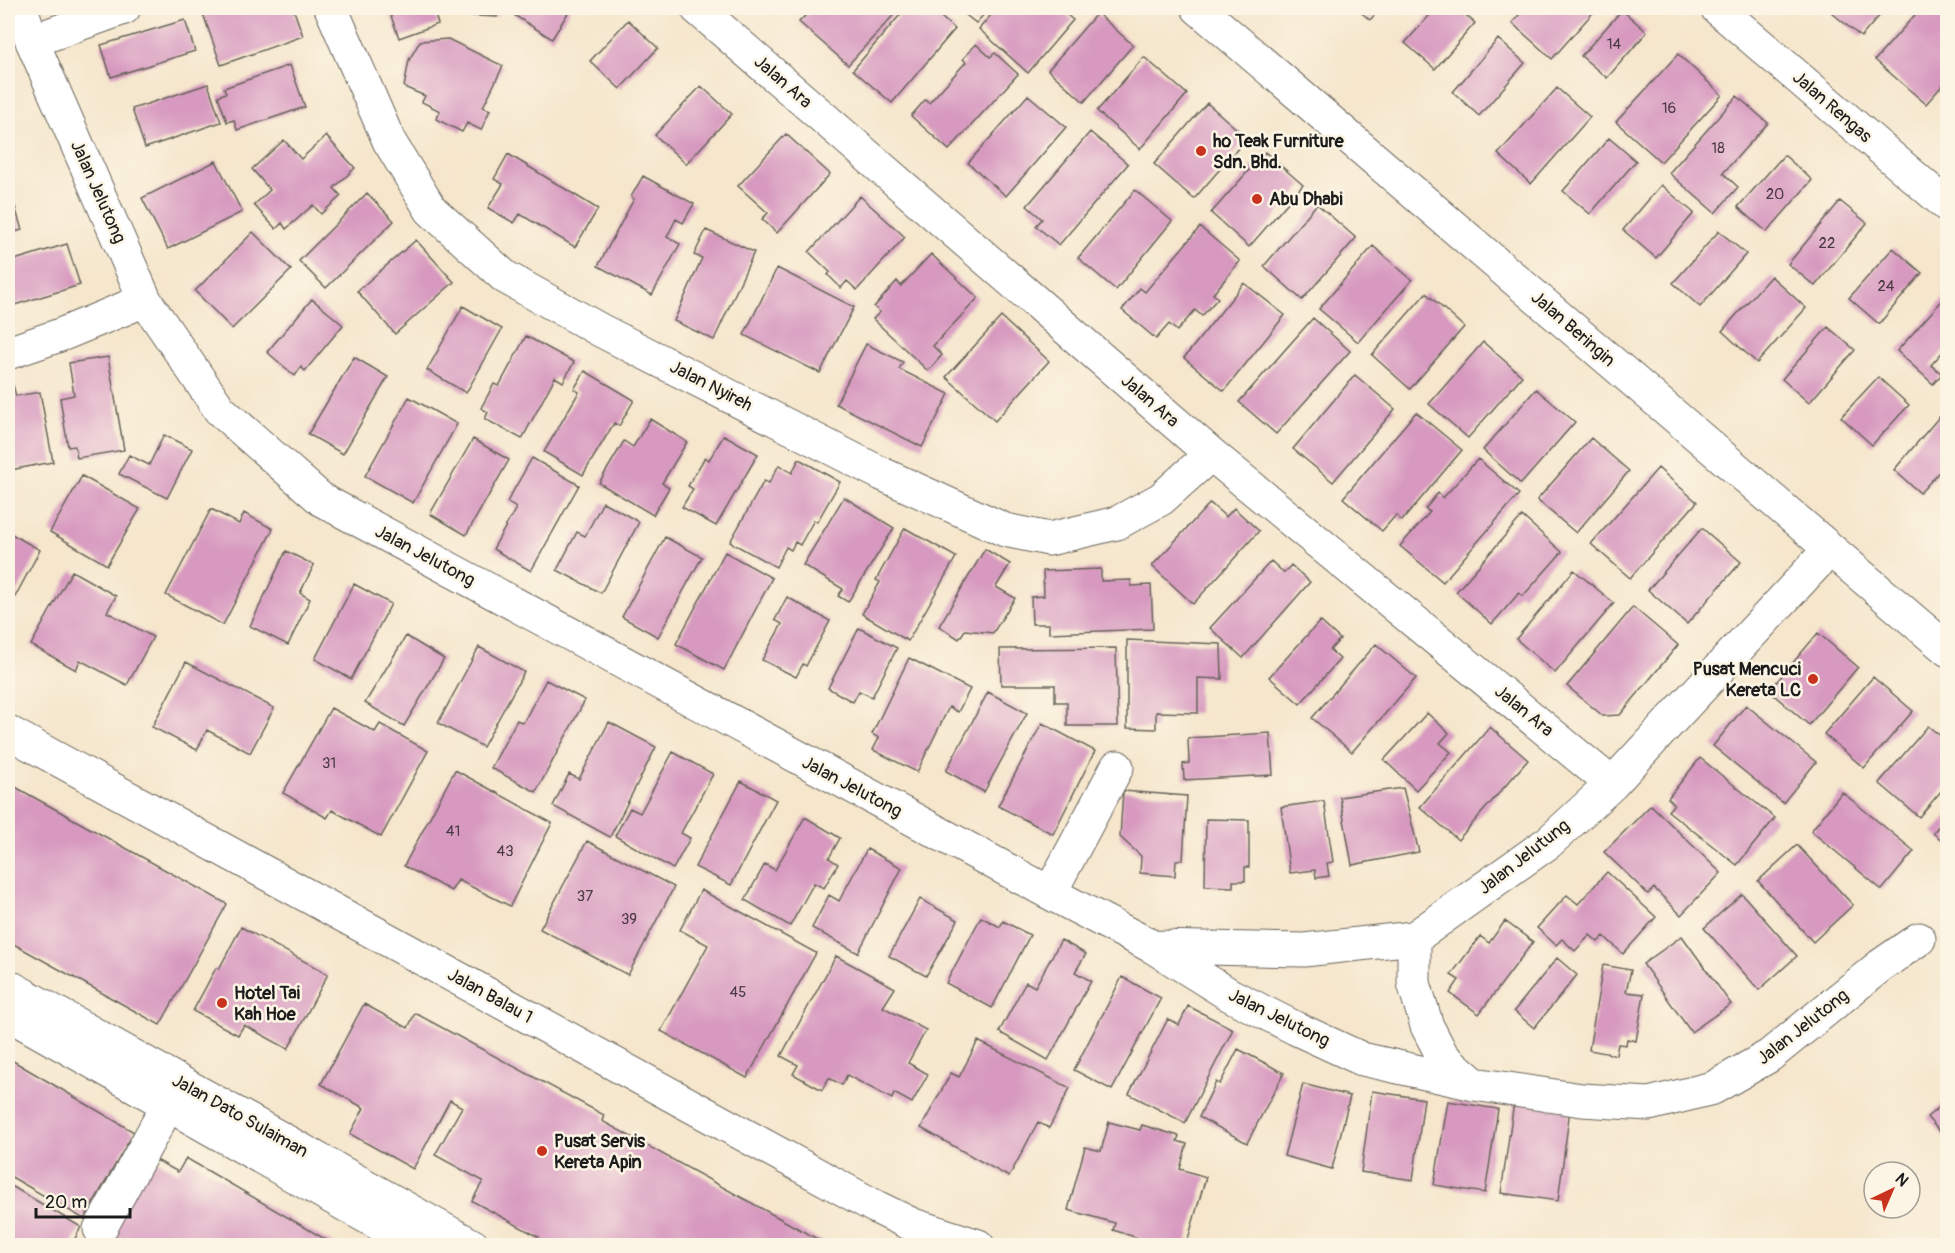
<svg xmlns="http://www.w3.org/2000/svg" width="1955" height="1253" viewBox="0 0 1955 1253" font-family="Pangolin,sans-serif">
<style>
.building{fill:#d799bf}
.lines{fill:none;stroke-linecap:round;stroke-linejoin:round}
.minor-casing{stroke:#68635a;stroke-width:35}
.minor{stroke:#fff;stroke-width:33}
.poi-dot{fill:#c8321e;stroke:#fcf5e5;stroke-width:2}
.labels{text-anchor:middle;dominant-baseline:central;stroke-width:5;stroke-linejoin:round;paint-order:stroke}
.number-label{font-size:15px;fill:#4b3b45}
.street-label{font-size:18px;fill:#1c1c1c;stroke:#fcf5e5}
.poi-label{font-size:18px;font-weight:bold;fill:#1c1c1c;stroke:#fcf5e5;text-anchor:start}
</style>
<rect width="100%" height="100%" fill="#fcf5e5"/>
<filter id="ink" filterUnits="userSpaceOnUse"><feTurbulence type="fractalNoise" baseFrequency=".0167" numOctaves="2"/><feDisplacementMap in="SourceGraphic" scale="12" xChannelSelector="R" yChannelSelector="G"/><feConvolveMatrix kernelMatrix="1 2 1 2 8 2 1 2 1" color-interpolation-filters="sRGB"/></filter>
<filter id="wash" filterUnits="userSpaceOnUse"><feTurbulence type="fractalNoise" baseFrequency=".008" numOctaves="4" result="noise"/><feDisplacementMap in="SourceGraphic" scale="24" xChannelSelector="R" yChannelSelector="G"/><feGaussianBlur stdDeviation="1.35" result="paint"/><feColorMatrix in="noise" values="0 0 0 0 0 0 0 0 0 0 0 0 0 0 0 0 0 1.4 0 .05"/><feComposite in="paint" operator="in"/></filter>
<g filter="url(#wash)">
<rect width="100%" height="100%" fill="#f5e6cc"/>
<g id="blocks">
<path class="building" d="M201,8h92l10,28 -82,29z
M388,8h45l5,16 -39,14z
M457,8h40v9l-40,-2z
M519,8h52l-19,31 -38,-24z
M813,8h87l-52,57 -49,-43z
M906,8h24l25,21 -63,74 -39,-33z
M957,8h33l-14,15z
M997,8h62l14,12 -45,53 -49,-44z
M1356,8h25l-11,12z
M1436,8h21l18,15 -40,46 -30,-26z
M1525,8h72l-45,51 -40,-36z
M1836,8h50l-25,29 -29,-24z
M1921,8h27v71l-22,25 -51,-44z
M1622,10l25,22 -40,46 -26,-22z
M1097,13l36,32 -49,57 -36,-32z
M185,20l10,31 -84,26 -10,-32z
M628,20l30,28 -38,41 -30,-28z
M448,39l55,27 -20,41 7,3 -9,20 -14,-7 -5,9 -26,-13 4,-8 -18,-9 3,-6 -21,-9 5,-27 11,-19z
M1498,39l27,24 -46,53 -26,-24z
M976,44l14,13 5,-4 23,21 -69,76 -38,-34 14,-16 4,3 37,-41 -3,-3z
M1678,54l44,41 -61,67 -45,-40z
M1144,57l43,37 -47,55 -43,-38z
M290,65l15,42 -68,23 -3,-10 -7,2 -9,-26 8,-3 -2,-5z
M208,84l13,38 -76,26 -13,-39z
M701,86l31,28 -46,50 -31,-29z
M1557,88l33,29 -59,67 -33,-30z
M1028,95l38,32 -60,69 -38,-33z
M1737,96l31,27 -45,50 15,14 -23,26 -46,-40z
M1207,103l40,35 -53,61 -40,-35z
M1090,132l38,32 -69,81 -23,-19 6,-7 -15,-13z
M786,134l44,40 -53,59 -15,-14 6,-6 -30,-27z
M326,136l29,32 -21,20 7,8 -20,18 -8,-9 -27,24 -4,-6 -6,6 -22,-24 16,-15 -18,-21 32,-29 17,19z
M1609,138l27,23 -46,53 -27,-23z
M1265,152l38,33 -54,62 -38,-34z
M508,154l90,55 -23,38 -55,-33 -6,9 -26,-15 15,-24 -9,-5z
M1784,155l28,25 -45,52 -29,-25z
M216,161l26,51 -74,37 -26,-51z
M643,176l51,28 -11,19 -7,-4 -9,18 13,7 -28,51 -54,-29 36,-67 -3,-2z
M1661,185l33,28 -38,45 -33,-28z
M8,190h2l12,40 -14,4z
M1135,190l37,31 -56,69 -38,-32z
M367,193l27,28 -68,67 -27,-27z
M860,196l45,41 -48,53 -10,-9 -6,7 -13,-13 2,-3 -21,-20z
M1840,201l27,22 -52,63 -27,-22z
M1317,204l39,34 -54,62 -38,-34z
M1200,227l40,34 -27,33 5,4 -16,18 -7,-6 -18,21 -8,-7 -13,15 -34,-29 18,-22 5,4z
M706,230l48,22 -40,88 -40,-19 28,-63 -8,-3z
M1719,231l27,23 -46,53 -27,-24z
M253,232l38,38 -59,59 -37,-38z
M416,240l38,42 -59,52 -38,-43z
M67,244l13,41 -72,22v-55l3,9z
M1373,246l39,34 -54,62 -39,-33z
M1893,248l29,25 -43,51 -30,-26z
M931,254l47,44 -45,48 9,9 -14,16 -55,-52 7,-7 -6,-5 23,-26 4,5z
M777,268l77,39 -34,66 -76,-38z
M1771,276l35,32 -49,55 -35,-32z
M1244,283l41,32 -61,76 -40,-33z
M1426,293l38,34 -54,62 -38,-34z
M1948,294v52l-17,19 11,9 -9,10 -36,-33z
M312,299l31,26 -38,46 -4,-4 -6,9 -28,-24z
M463,306l39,23 -36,64 -39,-23z
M1001,317l48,44 -54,60 -49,-44z
M1313,318l37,33 -74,83 -37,-32z
M1828,327l27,23 -46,53 -27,-24z
M526,336l48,26 -11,20 -8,-5 -33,62 -37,-20 3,-7 -7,-4 13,-24 5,2z
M1483,342l39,34 -54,62 -39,-34z
M866,344l37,18 -4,7 50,25 -27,53 -86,-43z
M108,357l16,93 -47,8 -2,-12 -7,1 -8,-49 14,-3 -5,-32z
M354,357l34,20 -45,77 -35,-20z
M585,371l49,29 -15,26 -5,-3 -31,52 -39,-23 35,-60 -5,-3z
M1355,375l40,34 -62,73 -40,-33z
M1878,377l31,28 -37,40 -31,-28z
M13,385l3,11 24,-4 13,70 -43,8 -2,-14v-70z
M1536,389l39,33 -54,62 -38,-34z
M409,397l48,27 -44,79 -48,-27z
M1416,412l46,38 -60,71 -6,-6 -14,16 -39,-33z
M1939,417l9,7v38l-28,31 -26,-23z
M650,419l37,23 -25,41 7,5 -16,27 -54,-32 25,-42 9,6z
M164,435l28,14 -25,49 -48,-24 10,-19 20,10z
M724,435l34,19 -42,72 -34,-19 11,-18 -5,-3 17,-29 4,3z
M1591,438l38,33 -53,62 -39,-33z
M473,439l36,21 -43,75 -36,-21z
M532,458l47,27 -48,86 -38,-22 23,-41 -9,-6z
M799,459l41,23 -23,40 -3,-2 -14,25 -5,-3 -4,8 -5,-3 -10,20 -46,-25 34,-61 5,2 10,-18 13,8z
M1478,459l41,35 -76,88 -43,-36 30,-34 -5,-3 13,-16 5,5z
M1658,468l39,34 -67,76 -39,-34z
M82,476l58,33 -33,56 -57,-33z
M844,497l50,31 -46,74 -10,-6 5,-7 -40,-24z
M603,502l36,20 -38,71 -44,-23 20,-38 8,4z
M1210,503l16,14 8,-9 25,23 -66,73 -41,-38z
M211,509l28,15 5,-11 29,16 -50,96 -57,-30z
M1522,516l40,36 -39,44 -4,-3 -27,31 -36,-32z
M905,528l51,29 -48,84 -46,-27 18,-32 -4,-2z
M1702,528l39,34 -54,62 -39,-34z
M8,532l32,18 -32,60z
M665,537l37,20 -44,80 -36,-20z
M985,549l25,15 -14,23 19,11 -22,35 -28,-3 -6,9 -20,-13z
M286,551l28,14 -14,28 10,6 -22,46 -38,-19z
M725,552l47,26 -48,92 -48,-26z
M1271,561l13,12 7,-8 19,17 -67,76 -33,-30z
M1101,569v12l30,-1v6l20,-1 2,44 -104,4v-9h-17l-1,-27 13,-1 -1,-25z
M1574,570l40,33 -59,70 -39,-34z
M72,571l44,25 -9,16 46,25 -26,48 -47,-25 -4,10 -45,-25z
M354,584l37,20 -40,75 -36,-20z
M787,597l43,24 -24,45 -3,-2 -7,13 -34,-17 20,-36 -7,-4z
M1633,607l45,38 -58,70 -17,1 -36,-30z
M1320,621l20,18 -10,11 10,9 -40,45 -31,-27z
M859,628l38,20 -25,49 -13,-6 -6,11 -25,-14z
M1818,633l40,34 -49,58 -40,-34z
M406,636l38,23 -40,67 -39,-23z
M1127,640l94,4 1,35 -24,-1v35l-42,-1v17l-29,-1z
M1376,644l40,34 -64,74 -40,-34z
M479,647l45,25 -41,75 -45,-24z
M1116,648l2,78h-51v-24h-12v-17h-54l-1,-36z
M909,658l61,31 -12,23 -9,-5 -32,65 -44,-22 6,-12 -7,-4z
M186,662l88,46 -24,45 -43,-23 -10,20 -45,-23z
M1873,677l40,34 -49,57 -40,-34z
M546,680l39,20 -49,92 -45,-24 26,-48 6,3z
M988,692l39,21 -43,79 -38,-21z
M1746,705l70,57 -33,41 -70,-57z
M331,708l44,24 5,-8 48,27 -47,86 -49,-27 -5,8 -44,-25z
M1427,713l22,20 -9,10 11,9 -35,38 -32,-30z
M609,722l47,25 -46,90 -57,-31 16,-32 10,5z
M1042,723l53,28 -42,83 -55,-28z
M1928,726l20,16v41l-29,34 -40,-34z
M1490,727l38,33 -70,80 -38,-33z
M1270,733l3,42 -89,5 -1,-16 6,-1 -1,-25z
M673,752l40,22 -32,59 9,5 -17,31 -58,-33 15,-28 10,5z
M1700,758l75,60 -38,47 -69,-54 6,-7 -6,-6z
M455,770l97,53 -42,83 -52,-26 -7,11 -47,-25z
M741,781l35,19 -45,85 -36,-18z
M8,783l219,121 -67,121 -152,-84z
M1403,788l16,64 -67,13 -12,-68z
M1123,791l64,5 -4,64h-7l-1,16 -35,-3 1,-17 -21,-19z
M1842,792l72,59 -32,39 -71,-59z
M1324,801l9,61 -6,1 2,13 -13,2 -1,-8 -25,3 -9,-66z
M1651,805l70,68 -40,42 -27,-27 -6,6 -44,-42z
M1948,815v30l-15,-12z
M805,817l35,21 -11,20 9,6 -14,24 -10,-5 -24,43 -45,-26 20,-36 10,6z
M1206,819l43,1v47h-4v14h-12v6l-28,-1z
M587,841l87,46 -46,88 -88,-46z
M1797,845l56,60 -40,37 -55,-61z
M867,849l35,19 -44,85 -46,-25 17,-33 10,6z
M1607,872l49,45 -33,37 -19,-18 -6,6 -8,-7 -15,16 -13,-12 -6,6 -19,-17 30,-33 11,9z
M701,890l115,63 -69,125 -86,-47 47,-86 -28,-15z
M1742,894l55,62 -38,34 -55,-62z
M920,899l38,21 -32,56 -37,-20z
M981,917l19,10 3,-6 27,14 -38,73 -46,-25z
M1505,921l28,21 -54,72 -29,-21 9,-13 -8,-5 29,-39 9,7z
M241,927l87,47 -40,75 -44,-24 -6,10 -45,-24 23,-43 3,1z
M1682,936l49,68 -40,28 -48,-68z
M1061,940l25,14 -11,18 16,9 -43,79 -49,-28 27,-50 9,5z
M836,956l59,32 -12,19 43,23 -18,33 20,11 -16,29 -18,-10 -2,6 -45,-24 -5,10 -13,-7 -7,12 -29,-16 5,-9 -17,-9z
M1557,958l20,17 -43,53 -20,-17z
M1603,965l28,5 -5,22 18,2 -8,47 -9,-2 -1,6 -8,-1 -2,11 -27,-5z
M1122,977l39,21 -49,92 -38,-20z
M364,1004l44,24 7,-15 189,102 -2,6 228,125h-292l-2,-2 3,-7 -67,-36 11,-20 -48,-26 27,-48 -12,-7 -37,69 -63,-35 14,-26 -43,-24z
M1188,1006l45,23 -48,94 -56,-29 39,-75 11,6z
M978,1041l92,47 -21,40 -11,-6 -29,55 -88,-49 30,-55 8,4z
M1238,1049l46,24 -37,70 -48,-26 17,-35 4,2z
M8,1058l126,74 -50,87 -76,-44z
M1303,1084l47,12 -18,73 -48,-13z
M1372,1091l52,8 -11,81 -52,-8z
M1948,1100v41l-21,-24z
M1448,1101l50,8 -13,84 -51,-8z
M1514,1102l56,7 -12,92 -57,-8z
M1109,1122l31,8 2,-5 37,11 -2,5 10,3 -7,25 26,8 -20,69h-23l-50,-16 2,-7 -47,-13 17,-63 16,4z
M149,1156l29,16 8,-14 151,88h-205l-26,-15z
M8,1184l73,43 -10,19h-63z"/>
</g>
</g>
<g filter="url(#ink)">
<use href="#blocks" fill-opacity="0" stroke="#68635a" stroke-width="1.5"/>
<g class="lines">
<defs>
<path id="minor" d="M21,8l11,33 113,259 75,110 102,90 728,393 103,54 77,48 65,33 67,31 112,25 108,16 67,4 64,-16 56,-32 111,-90 39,-27
M331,8l58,133 42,69 74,67 95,53 282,144 123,56 44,9 68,-16 44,-24 50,-45
M697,8l514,446 401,330
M1198,8l750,642
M1717,8l231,198
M32,41l92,-33
M8,353l55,-19 82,-34
M8,732l868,475 37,18 65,21
M1050,893l67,-126
M1414,938v45l13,43 16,31 31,27
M1155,947l149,3 110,-12 135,-96 63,-58 218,-235
M8,986l465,260
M8,1014l410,232
M100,1229l68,-124"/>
</defs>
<use href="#minor" class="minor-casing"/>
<use href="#minor" class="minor"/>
</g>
</g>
<g class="poi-dot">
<circle cx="1201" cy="151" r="6"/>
<circle cx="1257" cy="199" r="6"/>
<circle cx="1813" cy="679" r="6"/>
<circle cx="222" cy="1003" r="6"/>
<circle cx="542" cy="1151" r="6"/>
</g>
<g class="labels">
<g class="number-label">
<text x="1614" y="44">14</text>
<text x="1669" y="108">16</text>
<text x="1718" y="148">18</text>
<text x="1775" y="194">20</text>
<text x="1827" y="243">22</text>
<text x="1886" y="286">24</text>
<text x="329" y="763">31</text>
<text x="453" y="831">41</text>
<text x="505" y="851">43</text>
<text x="585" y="896">37</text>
<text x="629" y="919">39</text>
<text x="738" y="992">45</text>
</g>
<g class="street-label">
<text transform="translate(783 82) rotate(41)">Jalan Ara</text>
<text transform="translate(1832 107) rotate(41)">Jalan Rengas</text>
<text transform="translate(98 192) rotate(66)">Jalan Jelutong</text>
<text transform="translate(1573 329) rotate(41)">Jalan Beringin</text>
<text transform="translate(711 386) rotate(27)">Jalan Nyireh</text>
<text transform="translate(1150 401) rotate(41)">Jalan Ara</text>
<text transform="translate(425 556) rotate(28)">Jalan Jelutong</text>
<text transform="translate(1524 711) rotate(39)">Jalan Ara</text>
<text transform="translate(852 787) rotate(28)">Jalan Jelutong</text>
<text transform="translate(1524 857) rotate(-38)">Jalan Jelutung</text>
<text transform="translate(490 996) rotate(29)">Jalan Balau 1</text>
<text transform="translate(1279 1018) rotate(26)">Jalan Jelutong</text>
<text transform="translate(1803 1027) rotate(-38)">Jalan Jelutong</text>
<text transform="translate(240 1116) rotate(29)">Jalan Dato Sulaiman</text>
</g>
<g class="poi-label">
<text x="1213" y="141">ho Teak Furniture<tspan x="1213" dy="21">Sdn. Bhd.</tspan></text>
<text x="1269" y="199">Abu Dhabi</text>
<text x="1801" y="669" text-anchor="end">Pusat Mencuci<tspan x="1801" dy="21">Kereta LC</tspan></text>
<text x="234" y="993">Hotel Tai<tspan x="234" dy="21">Kah Hoe</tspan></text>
<text x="554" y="1141">Pusat Servis<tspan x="554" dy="21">Kereta Apin</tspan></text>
</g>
</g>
<rect width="1955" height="1253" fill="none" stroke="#fcf5e5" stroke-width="30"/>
<g transform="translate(1892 1190) rotate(44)"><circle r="28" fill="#fcf5e5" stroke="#a29e95" stroke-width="1.5"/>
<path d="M0-4.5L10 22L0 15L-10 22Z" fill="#c8321e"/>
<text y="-9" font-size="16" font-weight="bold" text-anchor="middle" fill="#1c1c1c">N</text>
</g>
<path d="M36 1208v9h94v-9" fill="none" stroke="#1c1c1c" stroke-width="3"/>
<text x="45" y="1208" font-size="18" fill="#1c1c1c" stroke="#fcf5e5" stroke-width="4.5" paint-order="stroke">20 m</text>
</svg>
